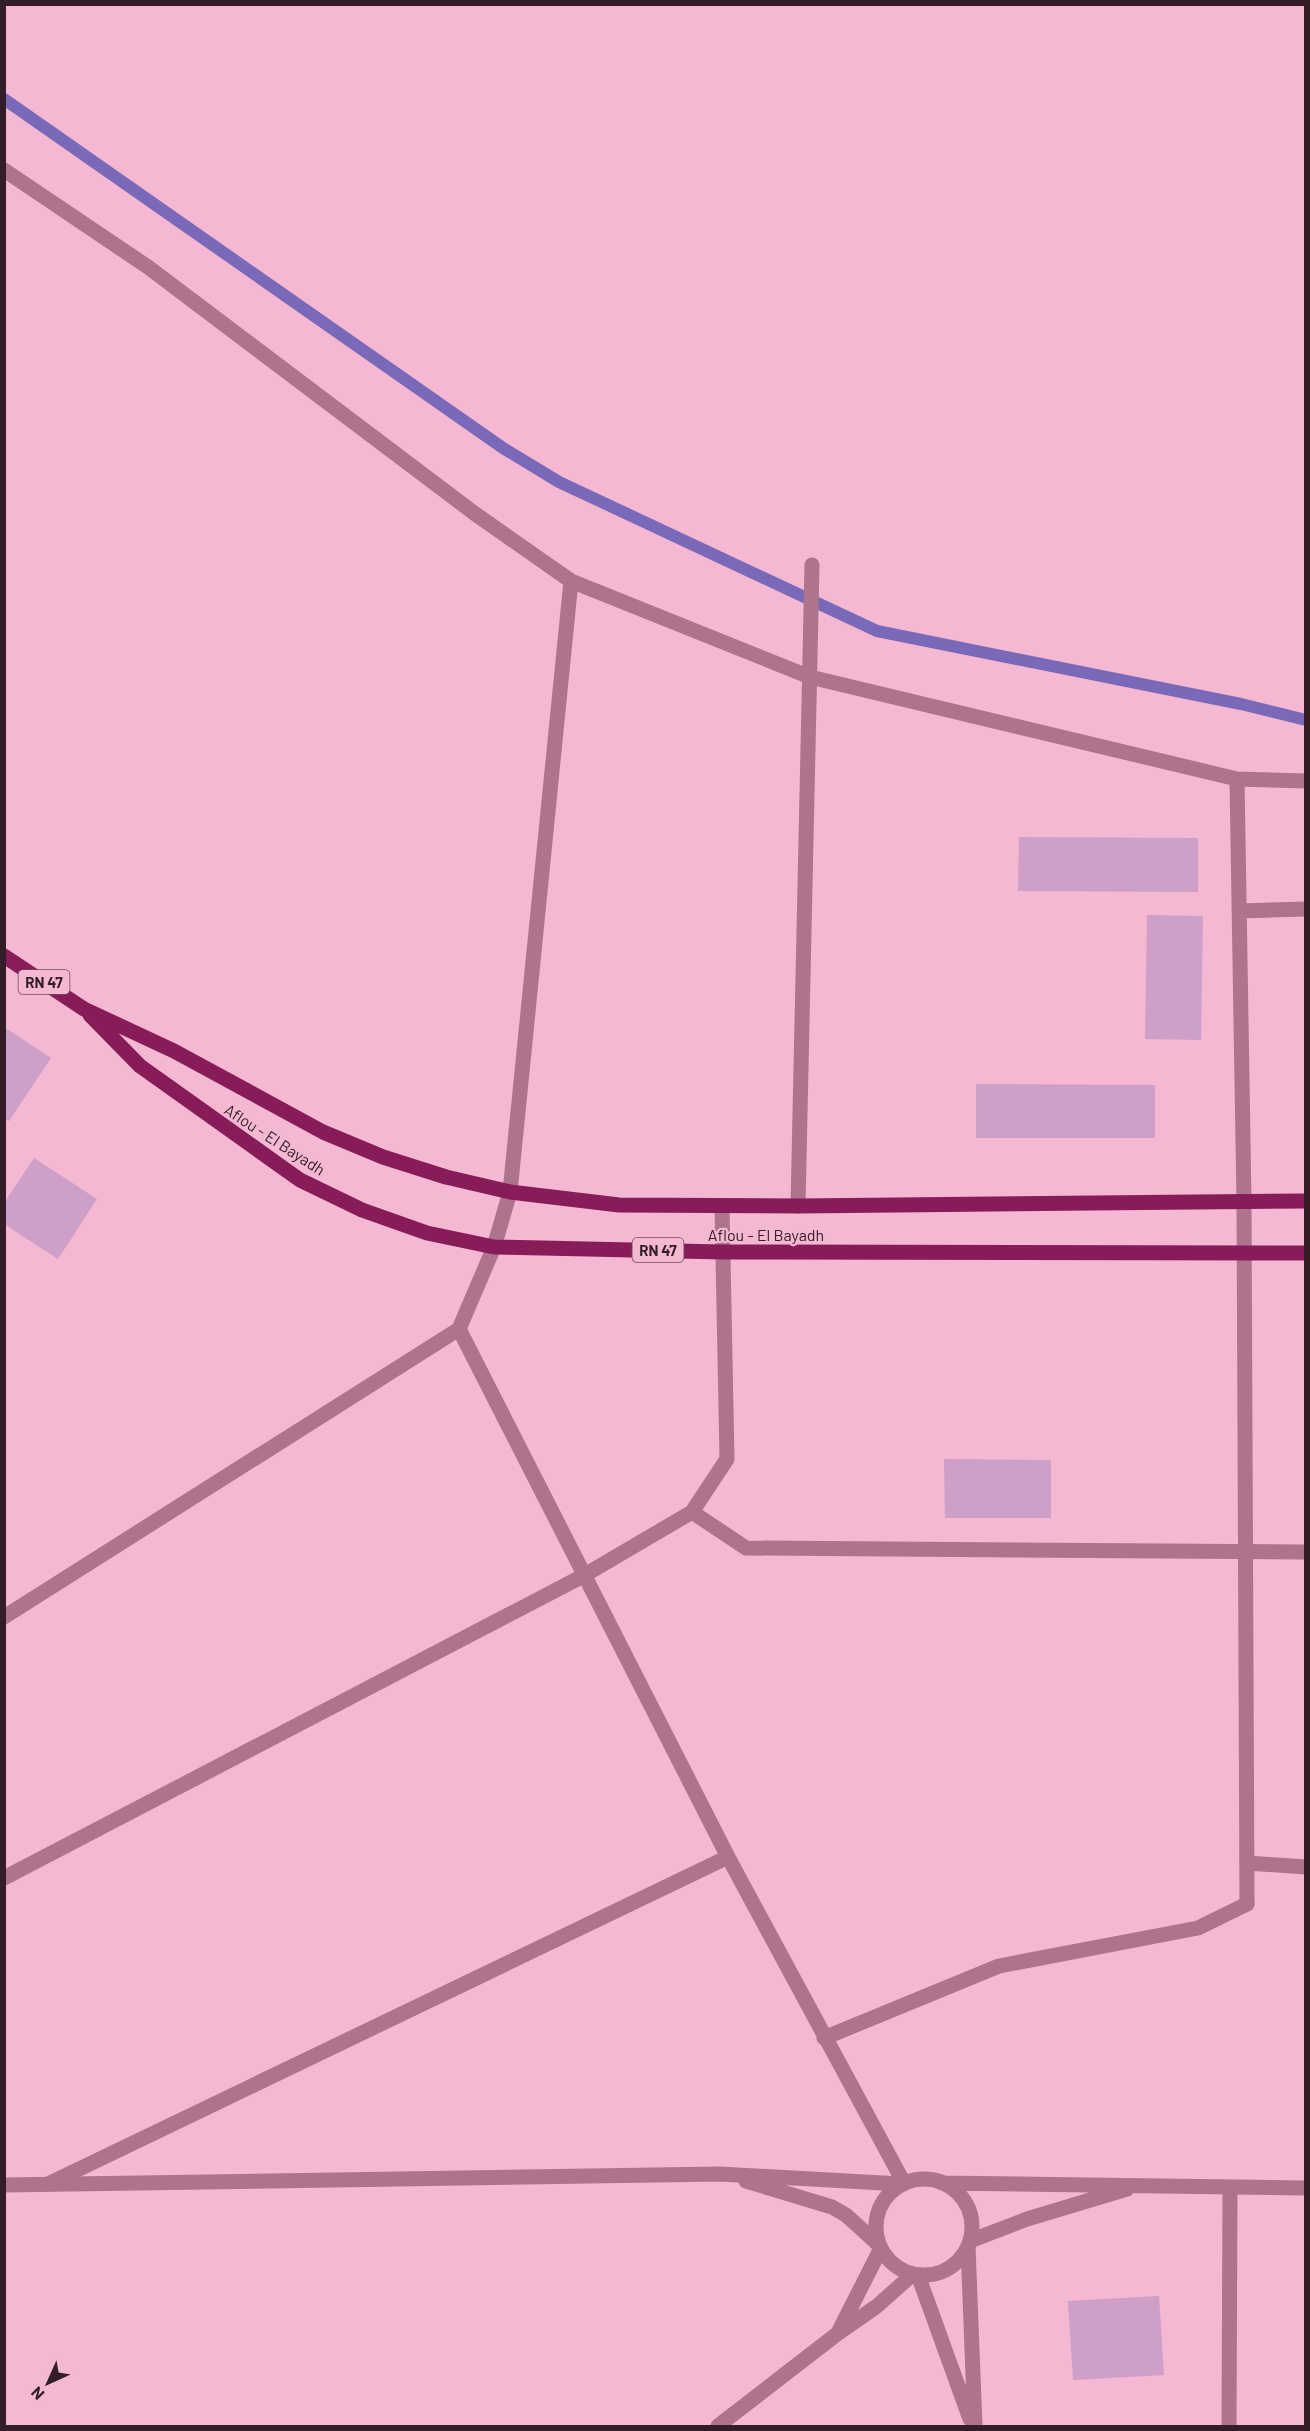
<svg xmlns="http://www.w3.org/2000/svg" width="1310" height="2431" viewBox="0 0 1310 2431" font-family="Barlow,sans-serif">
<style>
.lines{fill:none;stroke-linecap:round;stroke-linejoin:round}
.stream{stroke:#7a69b9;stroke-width:12}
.building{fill:#ce9fc7}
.service{stroke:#ae738d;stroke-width:15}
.minor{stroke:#ae738d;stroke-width:15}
.tertiary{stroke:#ae738d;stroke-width:15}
.primary{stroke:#881c58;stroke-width:15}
.labels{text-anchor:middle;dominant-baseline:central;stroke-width:4.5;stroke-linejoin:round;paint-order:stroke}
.shield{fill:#f4b8d2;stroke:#6d4c5a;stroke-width:1.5}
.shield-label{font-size:15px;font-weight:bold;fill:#331d27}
.street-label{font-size:16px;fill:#331d27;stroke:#f4b8d2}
</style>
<rect width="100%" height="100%" fill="#f4b8d2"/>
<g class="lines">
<path class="stream" d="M4,99l499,349 56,34 318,149 364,73 65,16"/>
</g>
<path class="building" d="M1019,837l179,1v54l-180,-1z
M1147,915l56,1 -2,124 -56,-1z
M4,1027l47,31 -42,63 -5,-3z
M976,1084l179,1v53h-179z
M34,1158l63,41 -39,60 -54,-35v-21z
M944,1459l107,1v58h-106z
M1159,2296l5,79 -91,5 -5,-79z"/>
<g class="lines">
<path class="service" d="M692,1512l54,36 560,4
M583,1576l109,-64 35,-53 -5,-253
M1247,1863l59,4
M824,2038l175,-72 199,-38 49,-24"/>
<path class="minor" d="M4,170l144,97 326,246 97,68 239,96 427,102 69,2
M571,581l-61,611 -16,55 -35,82 269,528 176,326
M1237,779l7,422 3,703
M1239,911l67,-2
M798,1206l14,-641
M4,1617l455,-288
M4,1878l579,-302
M48,2184l680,-327
M968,2246l7,180
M918,2275l52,144
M1229,2426l1,-238"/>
<path class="tertiary" d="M876 2227a48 48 0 1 1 96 0a48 48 0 1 1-96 0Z
M746,2181l86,26 14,8 34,31
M942,2183l364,5
M4,2185l716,-11 181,10
M970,2241l57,-22 100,-30
M839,2331l42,-83
M718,2426l119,-92 40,-28 36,-32"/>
<path class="primary" d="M4,956l80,53 90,42 149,81 60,25 63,20 64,15 109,13 179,1 508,-5
M90,1015l50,51 160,114 62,30 65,23 67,14 229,5 583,1"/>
</g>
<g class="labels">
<g class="shield">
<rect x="18.5" y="970" width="51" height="24" rx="4.5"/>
<rect x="632.5" y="1238" width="51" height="24" rx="4.5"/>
</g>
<g class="shield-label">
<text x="44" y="982">RN 47</text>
<text x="658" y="1250">RN 47</text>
</g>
<g class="street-label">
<text transform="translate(275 1139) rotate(33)">Aflou - El Bayadh</text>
<text x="766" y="1234">Aflou - El Bayadh</text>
</g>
</g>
<rect width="1310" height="2431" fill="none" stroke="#331d27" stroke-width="12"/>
<g transform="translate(48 2383) rotate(225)" stroke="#f4b8d2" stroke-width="4.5" paint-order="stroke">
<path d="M0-4.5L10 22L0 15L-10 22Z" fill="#331d27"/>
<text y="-9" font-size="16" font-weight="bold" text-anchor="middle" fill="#331d27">N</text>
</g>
</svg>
